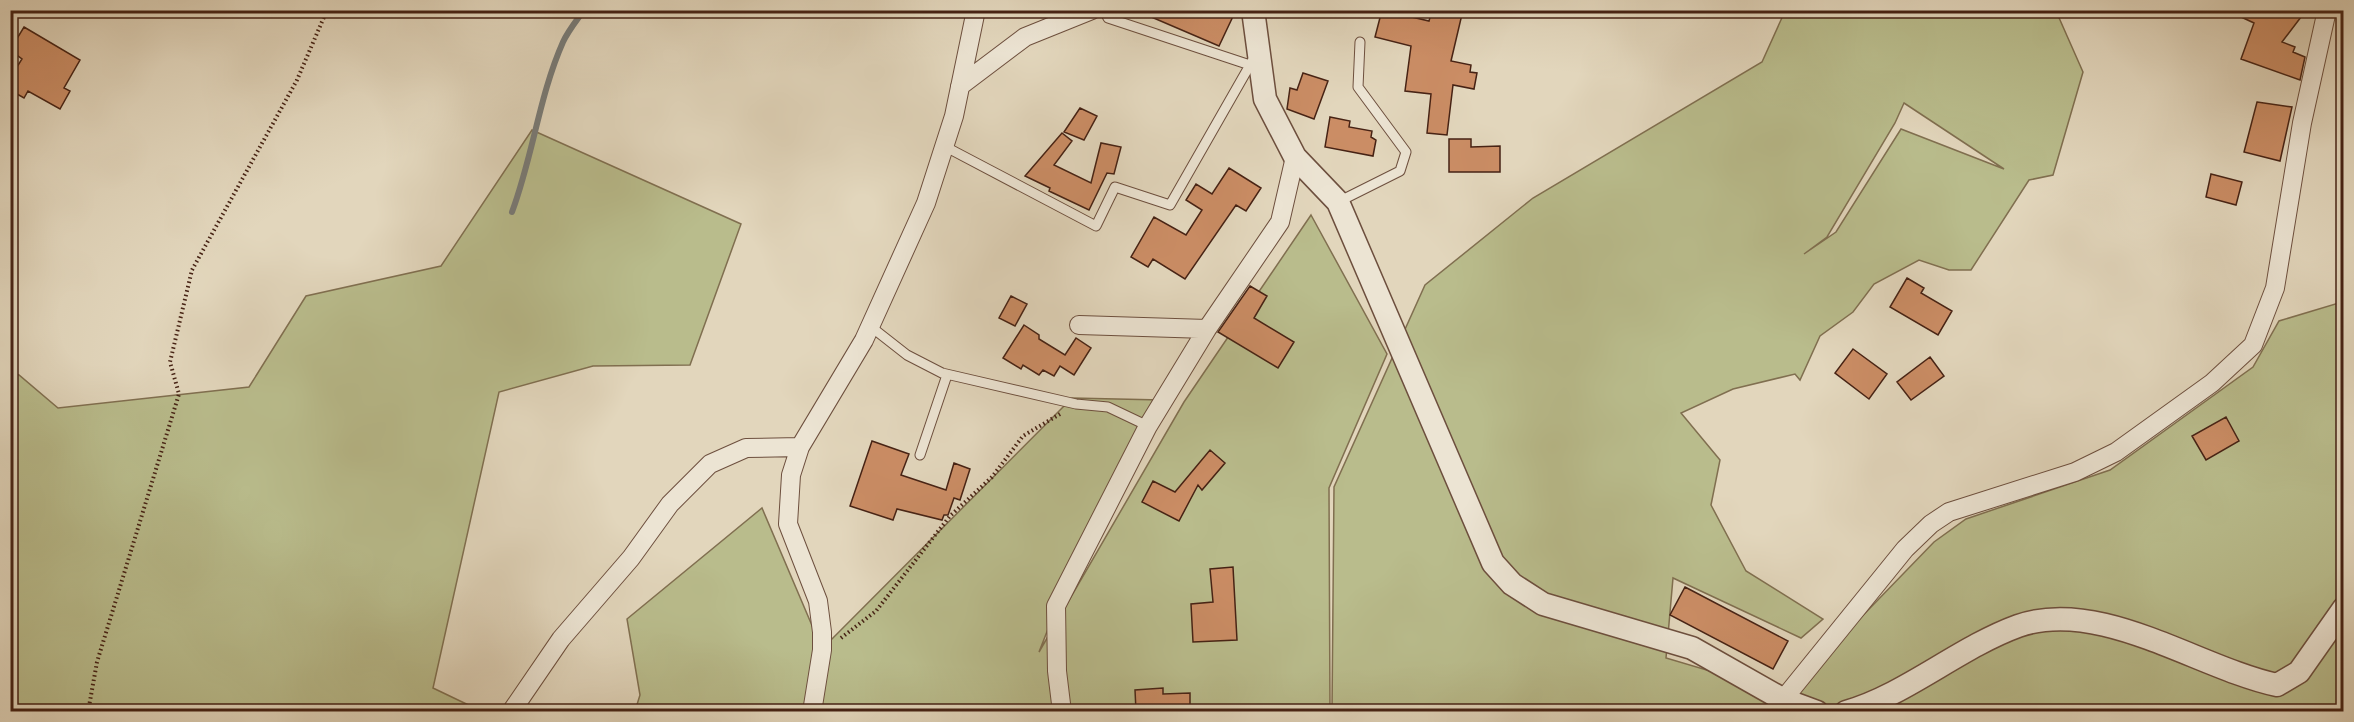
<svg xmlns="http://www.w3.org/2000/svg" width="2354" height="722" viewBox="0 0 2354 722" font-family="'IM FELL Double Pica',serif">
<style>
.green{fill:#b9bc8c;stroke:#806f50;stroke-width:1.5;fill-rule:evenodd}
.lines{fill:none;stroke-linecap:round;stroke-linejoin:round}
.stream{stroke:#787b78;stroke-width:6}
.building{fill:#cb8d65;stroke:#462214;stroke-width:1.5}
.service-casing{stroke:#6d4f3e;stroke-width:11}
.minor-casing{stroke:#6d4f3e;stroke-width:20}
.tertiary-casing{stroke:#6d4f3e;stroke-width:25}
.path{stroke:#462214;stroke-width:4;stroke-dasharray:1.5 3;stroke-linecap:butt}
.service{stroke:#ece4d3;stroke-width:9}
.minor{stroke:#ece4d3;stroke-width:18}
.tertiary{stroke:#ece4d3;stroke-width:22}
</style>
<rect width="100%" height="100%" fill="#e2d6bc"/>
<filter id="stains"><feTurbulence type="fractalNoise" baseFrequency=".00333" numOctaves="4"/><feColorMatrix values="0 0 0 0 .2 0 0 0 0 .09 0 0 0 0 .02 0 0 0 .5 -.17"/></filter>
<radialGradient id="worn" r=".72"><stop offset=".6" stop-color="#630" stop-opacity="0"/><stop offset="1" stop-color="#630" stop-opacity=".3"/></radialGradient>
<path class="green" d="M1785,11h271l27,61 -30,103 -24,5 -58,90h-22l-30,-10 -45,24 -21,28 -33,24 -20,44 -5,-6 -62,15 -52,24 39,47 -9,45 35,66 77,48 -22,19 -128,-60 -7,80 125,37 20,-26 123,-127 32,-23 144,-49 143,-103 26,-46 60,-18 4,-16v424l-1011,1 2,-225 91,-202 108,-87 229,-136zM1904,103l100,66 -103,-40 -65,103 -32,22 23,-17 68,-114z
M532,130l209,94 -51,141 -97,1 -94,26 -66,296 48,23h-470v-339l8,3 39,33 191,-21 57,-91 135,-30z
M1311,215l76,139 -58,134 1,223h-695l5,-16 -13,-76 135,-111 60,141 250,-251 89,2 -104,206 -18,46 145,-250z"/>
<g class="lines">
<path class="stream" d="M512,212c21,-56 27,-116 51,-170 5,-11 14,-22 21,-32"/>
</g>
<path class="building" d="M1135,10h101l-17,36z
M1382,10l47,11 3,-11h31l-12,51 20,4 -1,7 7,1 -3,16 -21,-4 -6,50 -20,-2 4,-39 -26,-3 6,-45 -36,-9z
M2226,10h57l18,7 -19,25 13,5 -2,5 12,5 -5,23 -59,-21 13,-36z
M24,27l56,33 -16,28 6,3 -10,18 -32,-18 -4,7 -14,-8v-12l12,-19 -12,-9z
M1303,73l25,8 -14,38 -27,-10 3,-21 7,2z
M2257,102l35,5 -12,54 -36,-9z
M1080,108l17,8 -13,24 -20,-8z
M1330,117l20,4 -1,6 23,4 -1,6 5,3 -3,16 -48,-9z
M1062,133l10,8 -18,24 37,18 10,-40 20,4 -7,27 -7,-1 -18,37 -40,-19 1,-3 -25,-12z
M1449,139h22v8l29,-1v26h-51z
M1229,168l32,20 -15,23 -10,-6 -51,74 -32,-20 -5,8 -17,-10 23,-40 32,18 16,-25 -16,-10 10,-16 16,10z
M2211,174l31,8 -6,23 -30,-8z
M1907,278l17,10 -3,5 31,18 -14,24 -48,-28z
M1250,286l17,10 -13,22 40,24 -16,26 -60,-36z
M1011,296l16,8 -12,22 -16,-8z
M1024,325l15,10v4l26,16 11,-17 15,10 -17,27 -14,-9 -6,10 -11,-6 -4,5 -16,-10 -2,4 -18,-11z
M1853,349l34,25 -18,25 -34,-26z
M1930,357l14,19 -33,24 -14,-18z
M2226,417l13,24 -33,19 -14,-24z
M872,441l37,13 -8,21 45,15 8,-27 16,6 -10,31 -6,-2 -6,17h-4l-2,5 -45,-11 -4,11 -43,-14z
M1210,450l15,13 -23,27 -4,-5 -19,36 -37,-19 11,-21 22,11z
M1233,567l4,73 -44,2 -2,-38 22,-2 -3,-33z
M1685,587l103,54 -15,28 -103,-54z
M1163,688v6l27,-1v18h-54l-1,-21z"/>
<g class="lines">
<defs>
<path id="service" d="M1104,10l4,8 142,47
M944,146l152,80 19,-39 55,18 84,-147
M1338,202l62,-31 6,-19 -48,-65 2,-45
M870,326l37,29 35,18 134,31 32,3 40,19
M920,455l27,-80"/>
<path id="minor" d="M960,86l65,-49 67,-27
M1079,325l128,4
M511,712l50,-73 70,-81 39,-54 40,-40 36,-16 54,-1
M812,712l10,-62v-18l-4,-31 -30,-77 3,-49 9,-28 64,-107 62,-137 28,-87 22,-106
M1062,712l-5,-41 -1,-65 92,-180 59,-97 73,-107 15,-65
M1773,712l132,-163 26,-25 18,-12 126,-40 41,-20 96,-69 41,-38 22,-57 27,-165 25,-113"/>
<path id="tertiary" d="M1253,10l12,89 30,58 43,45 155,361 19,21 31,20 149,44 90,51 35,13
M1846,712c60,-17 112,-64 172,-86 82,-29 180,42 259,59l22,-13 45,-64"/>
</defs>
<use href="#service" class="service-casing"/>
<use href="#minor" class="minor-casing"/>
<use href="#tertiary" class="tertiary-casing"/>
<path class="path" d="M841,638l35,-27 74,-95 42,-39 31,-41 37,-22
M88,712l9,-50 82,-268 -9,-32 22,-92 105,-190 30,-70"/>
<use href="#service" class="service"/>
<use href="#minor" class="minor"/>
<use href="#tertiary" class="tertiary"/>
</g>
<rect width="2354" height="722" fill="none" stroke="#e2d6bc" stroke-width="36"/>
<rect x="12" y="12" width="2330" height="698" fill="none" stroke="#462214" stroke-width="3"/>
<rect x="18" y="18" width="2318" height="686" fill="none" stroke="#462214" stroke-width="1.5"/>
<rect width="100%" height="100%" filter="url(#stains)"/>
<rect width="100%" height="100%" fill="url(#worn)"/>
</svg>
